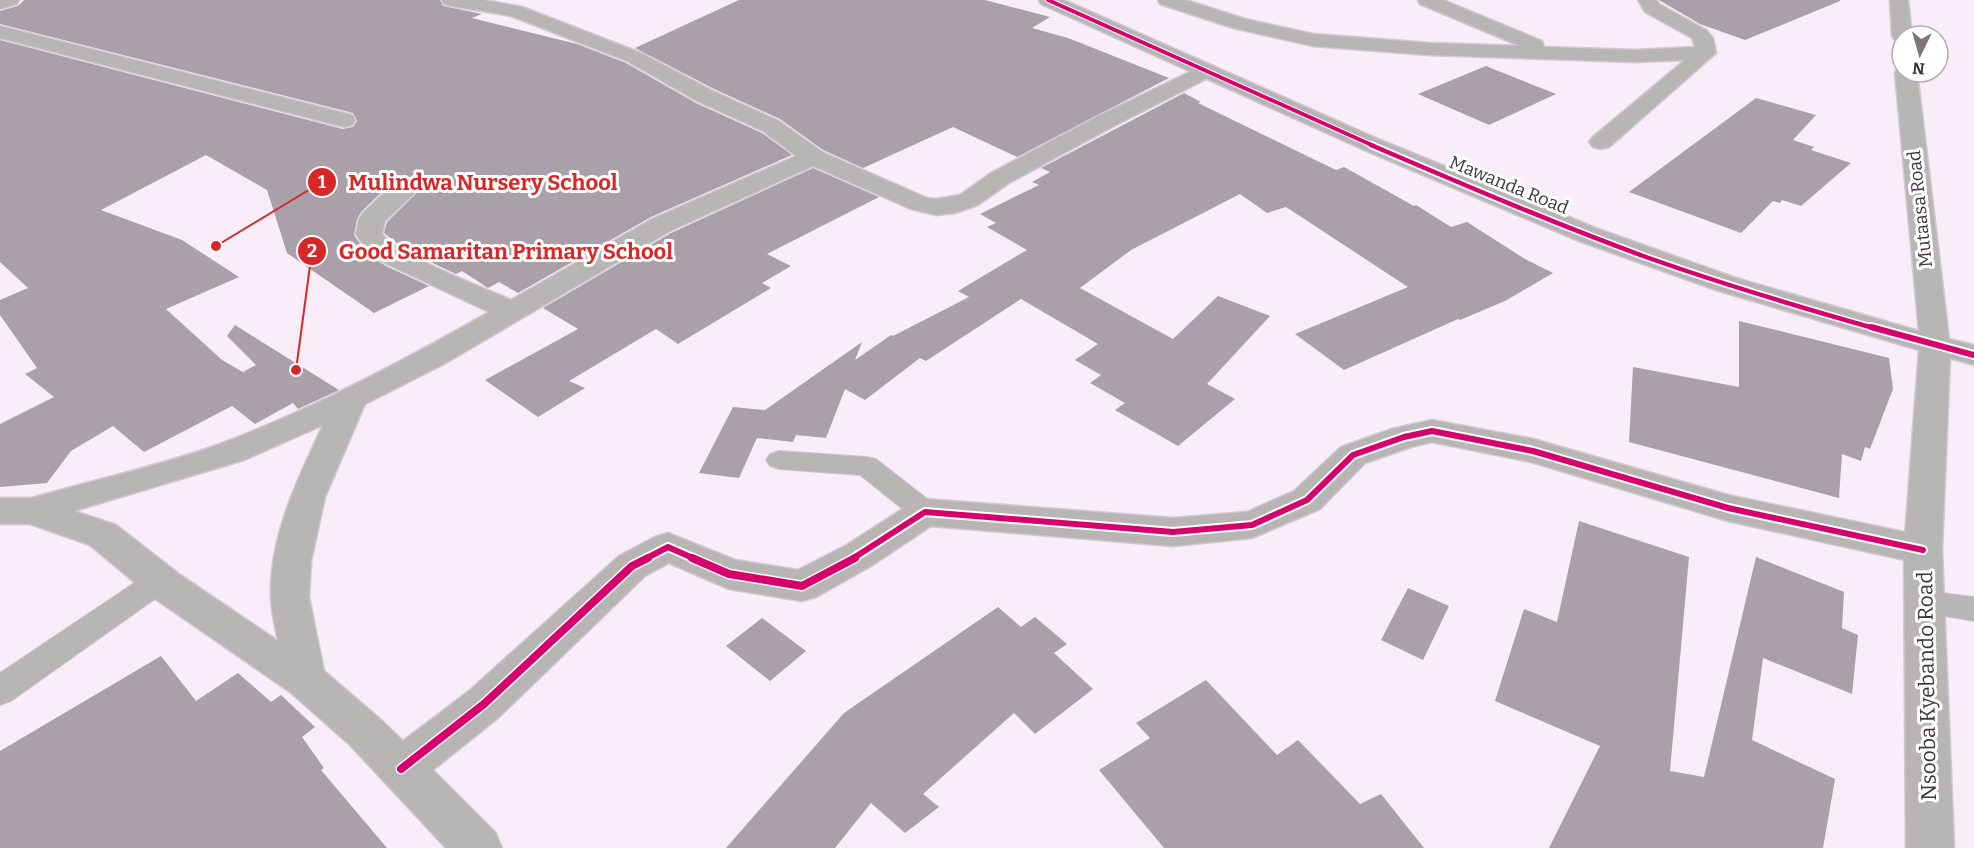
<svg xmlns="http://www.w3.org/2000/svg" width="1974" height="848" viewBox="0 0 1974 848" font-family="Bitter,serif">
<style>
.building{fill:#a9a0a9}
.lines{fill:none;stroke-linecap:round;stroke-linejoin:round}
.service-casing{stroke:#d2c9d3;stroke-width:2}
.minor-casing{stroke:#d2c9d3;stroke-width:3}
.tertiary-casing{stroke:#d2c9d3;stroke-width:3}
.service{fill:#b8b6b4;fill-rule:evenodd}
.minor{fill:#b8b6b4;fill-rule:evenodd}
.tertiary{fill:#b8b6b4;fill-rule:evenodd}
.cycleway-far3-casing{stroke:#fff;stroke-width:6}
.cycleway-far2-casing{stroke:#fff;stroke-width:8}
.cycleway-far1-casing{stroke:#fff;stroke-width:10}
.cycleway-casing{stroke:#fff;stroke-width:11}
.cycleway-far3{stroke:#d6006c;stroke-width:4}
.cycleway-far2{stroke:#d6006c;stroke-width:4.5}
.cycleway-far1{stroke:#d6006c;stroke-width:6}
.cycleway{stroke:#d6006c;stroke-width:8}
.labels{text-anchor:middle;dominant-baseline:central;stroke-width:6;stroke-linejoin:round;paint-order:stroke}
.far-street-label{font-size:18px;fill:#3d353e;stroke:#fff}
.street-label{font-size:21px;fill:#3d353e;stroke:#fff}
.leader{fill:none;stroke:#d62828;stroke-width:2}
.callout-dot{fill:#d62828;stroke:#fff;stroke-width:2}
.mark-label{font-size:18px;text-anchor:middle;font-weight:bold;fill:#fff}
.callout-label{font-size:22px;text-anchor:middle;font-weight:bold;fill:#d62828;stroke:#fff;stroke-width:6;stroke-linejoin:round;paint-order:stroke}
</style>
<rect width="100%" height="100%" fill="#f8edf9"/>
<path class="building" d="M24,0h416l3,6 39,8 -10,4 105,26 49,19 70,40 66,30 30,22 -141,62 -133,76 -19,-11 -11,6 -26,-17 -6,3 -13,-6 -37,-18 -22,-17 3,-11 37,-36 -6,-7 -17,1 -15,8 -25,24 -4,7 -3,16 13,19 19,12 43,20 -55,27 -87,-60 -20,-63 -61,-35 -105,55 81,30 57,37 -73,32 56,51 21,12 13,-7 -29,-29 8,-11 104,65 -41,19 -5,-6 -38,21 -23,-18 -88,46 -31,-26 -42,25 -24,32 -47,4v-63l54,-27 -29,-23 12,-6 -37,-53v-15l28,-12 -28,-26v-222l343,89 10,-2 4,-6 -4,-8 -353,-89v-13l18,-5z
M739,0h246l65,17 -18,11 36,10 101,40 -152,79 -64,-30 -90,41 -40,-18 -43,-31 -66,-30 -79,-41z
M1659,0h181v1l-95,39 -45,-16z
M1486,66l70,28 -67,31 -71,-31z
M1184,93l17,9 -3,1 138,67 8,-3 70,39 2,-1 35,22 16,-5 58,37 28,14 -48,28 -45,19 -2,-1 -114,51 -49,-36 113,-47 -122,-80 -19,6 -27,-19 -109,56 -51,38 93,51 45,-43 52,20 -63,68 28,15 -57,47 -63,-36 10,-7 -35,-20 11,-8 -26,-15 23,-16 -77,-45 -95,62 -6,-3 -55,42 -20,-11 -19,49 -30,-3 -3,7 -36,-4 -18,40 -40,-5 34,-66 32,3 97,-68 -7,18 36,-25 2,1 76,-39 -11,-6 69,-41 -40,-23 9,-4 -16,-9 59,-29 -7,-3 18,-10 -9,-4z
M1756,98l60,17 -23,25 21,7 -3,3 40,13 -50,43 -19,-6 -2,3 -7,-2 -32,32 -112,-41z
M813,168l66,29 -112,57 24,12 -29,17 9,5 -93,56 -22,-15 -87,52 16,7 -47,29 -53,-37 93,-51 -35,-21 128,-75z
M1739,321l150,37 4,31 -23,60 -5,-2 -4,14 -19,-7 -3,44 -210,-56 4,-75 106,20z
M1579,521l110,36 -19,214 34,6 52,-220 88,35 -2,36 16,7 -6,59 -89,-36 -11,82 83,39 -12,69h-274l51,-102 -105,-45 29,-92 33,13z
M1408,588l41,18 -26,54 -42,-20z
M998,607l23,20 14,-10 32,27 -13,9 39,36 -58,45 -21,-21 -91,81 16,13 -34,26 -34,-30 -36,45h-109l118,-135z
M762,618l44,33 -36,30 -44,-35z
M161,656l35,45 42,-28 33,29 10,-7 34,32 -13,10 22,31 -3,2 66,78h-387v-97z
M1206,680l71,75 21,-15 62,64 21,-10 43,54h-260l-65,-78 51,-32 -14,-15z"/>
<g class="lines">
<defs>
<path id="service" d="M779,451l88,6 9,2 59,46 4,7 -4,7 -10,3 -10,-3 -55,-44 -81,-6 -9,-3 -4,-6 4,-6z
M159,570l10,3 5,8 -5,8 -158,112 -11,4v-32l149,-100z
M1925,591l49,6v24l-60,-10 -4,-8 4,-8z"/>
<path id="minor" d="M0,0h19l-2,4 -17,5z
M442,0h42l38,7 119,46 72,38 66,30 43,31 105,46 9,1 24,-4 31,-22 107,-57 100,-48 7,-2 7,2 4,4 -4,4 -98,50 -105,57 -31,22 -23,8 -19,2 -25,-6 -98,-43 -143,65 -226,133 -79,40 -40,93 -14,64 -2,36 15,74 56,48 23,22 66,-50 150,-135 36,-19 13,-4 67,27 63,10 47,-24 67,-43 13,-4 248,19 74,-6 47,-21 47,-44 51,-18 40,-9 101,19 195,56 195,41 13,4 6,10 -6,10 -13,4 -195,-43 -197,-59 -99,-20 -21,5 -46,16 -45,46 -68,29 -79,8 -242,-20 -60,40 -55,31 -14,4 -73,-12 -60,-26 -24,13 -146,141 -66,53 62,62 7,16h-56l-96,-103 -60,-53 -139,-96 -61,-51 -60,-21h-30v-26h32c62,-18 128,-32 188,-54 91,-34 185,-84 269,-132l-102,-48 -19,-12 -12,-18 3,-15 4,-6c15,-13 33,-38 55,-32l4,5 -37,35 -3,13c17,22 100,53 129,66l141,-81 144,-63 -33,-25 -66,-30 -70,-40 -116,-45 -60,-10 -7,-2zM323,425c-25,54 -53,109 -52,170 0,15 4,31 7,46l-99,-67 -63,-49 -42,-14 170,-51z
M1158,0h28l59,19 68,15 116,9 91,3 -100,-42 -2,-4h25l99,41 2,6 91,3 60,-3 -3,-9 -47,-26 -7,-12h18l3,4 47,26 7,8 3,15 -107,94 -8,2 -8,-2 -4,-5 4,-5 92,-77 -50,2 -206,-7 -116,-9 -80,-18 -73,-24z
M0,26l352,89 3,5 -3,5 -8,2 -344,-89z"/>
<path id="tertiary" d="M1039,0h25l314,139 220,90 138,49 183,53 -24,-259 7,-5v5h15l32,267 25,6v20l-24,-7 -8,192 12,298h-48l-2,-298 15,-200 -203,-60 -137,-49 -217,-92 -321,-145z
M1890,0h18l4,36h-10v6l-7,-2 -3,-4z"/>
</defs>
<use href="#service" class="service-casing"/>
<use href="#minor" class="minor-casing"/>
<use href="#tertiary" class="tertiary-casing"/>
<use href="#service" class="service"/>
<use href="#minor" class="minor"/>
<use href="#tertiary" class="tertiary"/>
<defs>
<path id="cycleway-far3" d="M1048,0l326,146"/>
<path id="cycleway-far2" d="M1371,145c91,39 182,78 275,112 76,27 153,50 231,72"/>
<path id="cycleway-far1" d="M1871,327l103,28
M645,559l23,-12 27,12
M852,559l73,-47 248,20 79,-7 55,-25 46,-45 51,-18 28,-6 101,20 195,57 195,42"/>
<path id="cycleway" d="M692,558l37,16 73,12 53,-28
M401,769l83,-65 148,-138 16,-8"/>
</defs>
<use href="#cycleway-far3" class="cycleway-far3-casing"/>
<use href="#cycleway-far2" class="cycleway-far2-casing"/>
<use href="#cycleway-far1" class="cycleway-far1-casing"/>
<use href="#cycleway" class="cycleway-casing"/>
<use href="#cycleway-far3" class="cycleway-far3"/>
<use href="#cycleway-far2" class="cycleway-far2"/>
<use href="#cycleway-far1" class="cycleway-far1"/>
<use href="#cycleway" class="cycleway"/>
</g>
<g class="labels">
<g class="far-street-label">
<text transform="translate(1509 185) rotate(22)">Mawanda Road</text>
<text transform="translate(1920 209) rotate(-96)">Mutaasa Road</text>
</g>
<g class="street-label">
<text transform="translate(1927 686) rotate(-91)">Nsooba Kyebando Road</text>
</g>
</g>
<path class="leader" d="M216 246L322 182M296 370L312 251"/>
<g class="callout-dot">
<circle cx="216" cy="246" r="6"/>
<circle cx="296" cy="370" r="6"/>
<circle cx="322" cy="182" r="15"/>
<circle cx="312" cy="251" r="15"/>
</g>
<g class="mark-label">
<text x="322" y="188">1</text>
<text x="312" y="257">2</text>
</g>
<g class="callout-label">
<text x="483" y="190">Mulindwa Nursery School</text>
<text x="506" y="259">Good Samaritan Primary School</text>
</g>
<g transform="translate(1920 54) rotate(185)"><circle r="28" fill="#ffffff" stroke="#b1aeb2" stroke-width="1.5"/>
<path d="M0-4.5L10 22L0 15L-10 22Z" fill="#7e757f"/>
<text y="-9" font-size="16" font-weight="bold" text-anchor="middle" fill="#3d353e">N</text>
</g>
</svg>
